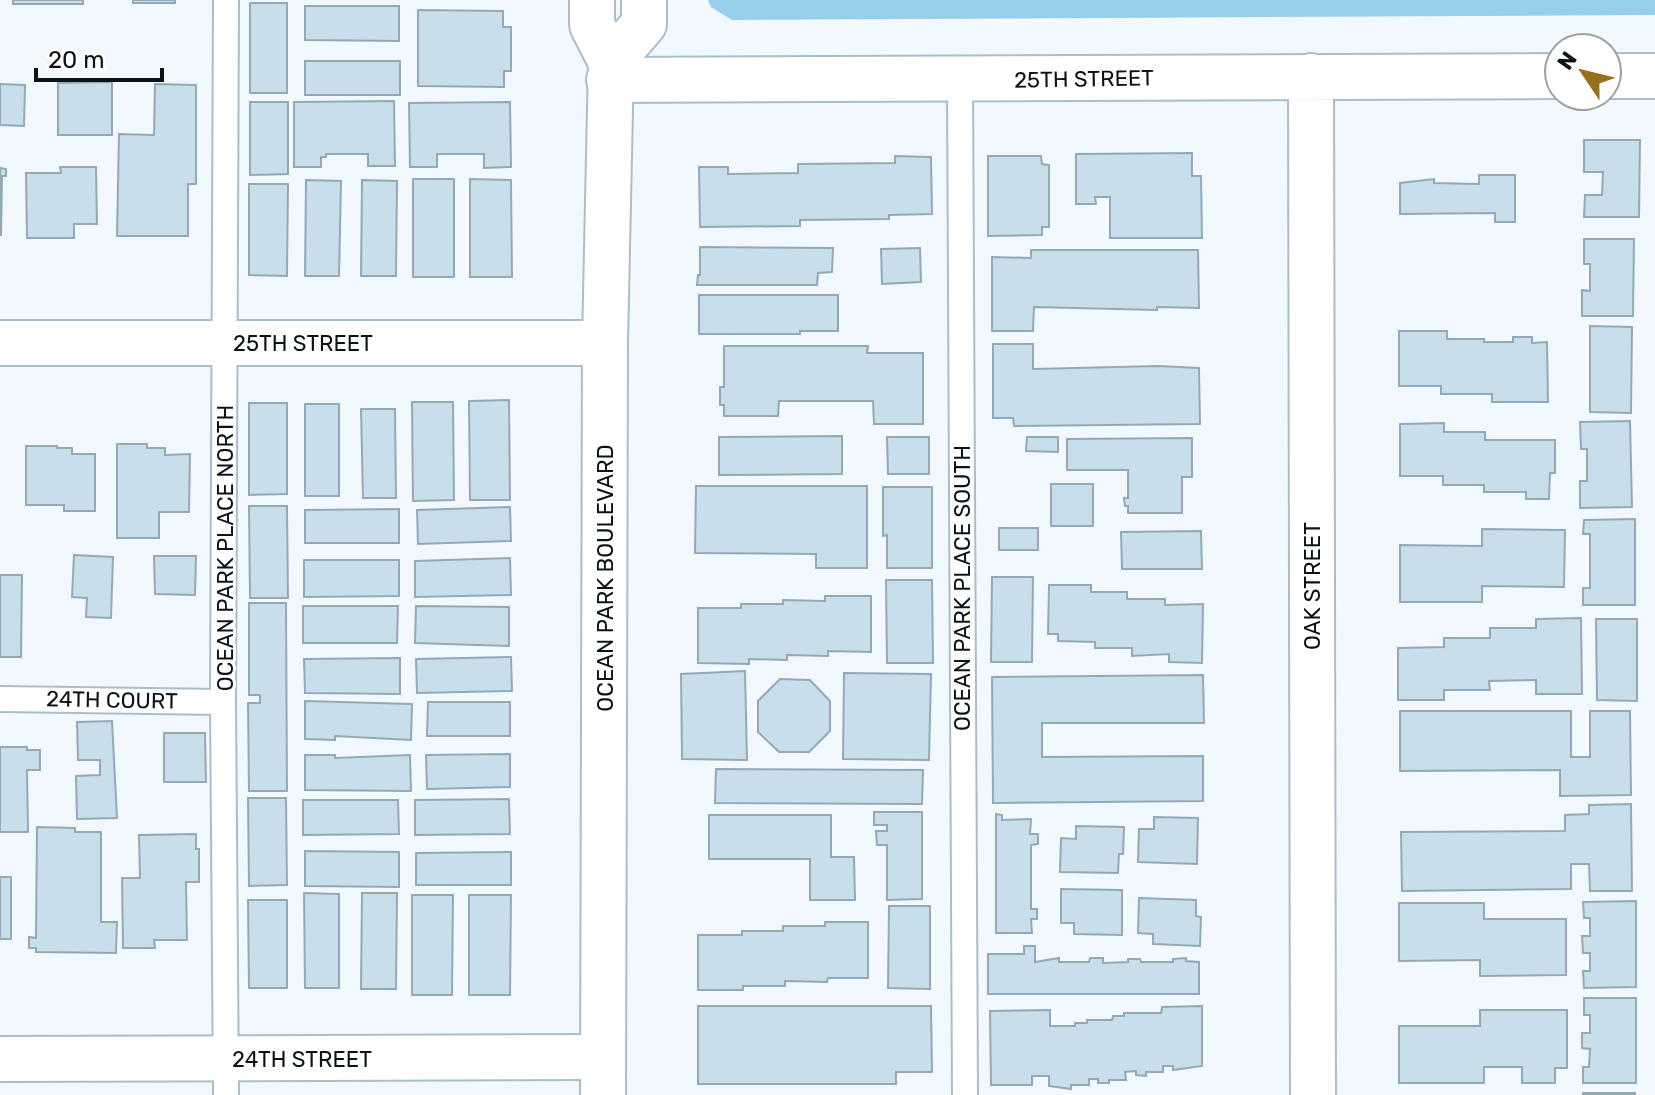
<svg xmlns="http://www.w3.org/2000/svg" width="1655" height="1095" viewBox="0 0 1655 1095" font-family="Rubik,sans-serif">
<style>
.green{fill:#97ceec}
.building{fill:#c8deea;stroke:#94a9b5;stroke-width:2}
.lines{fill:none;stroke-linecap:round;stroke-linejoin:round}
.service-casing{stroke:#a9beca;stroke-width:28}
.minor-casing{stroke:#a9beca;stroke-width:48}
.tertiary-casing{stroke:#a9beca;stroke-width:48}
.service{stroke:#fff;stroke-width:24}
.minor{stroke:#fff;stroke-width:44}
.tertiary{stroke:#fff;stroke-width:44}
.labels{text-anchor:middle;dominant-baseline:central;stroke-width:6;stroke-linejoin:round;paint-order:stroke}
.street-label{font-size:22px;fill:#0b1317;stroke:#fff}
</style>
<rect width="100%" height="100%" fill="#f1f9ff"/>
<path class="green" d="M708,0h947v15l-923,5 -21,-13z"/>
<path class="building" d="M13,0h70v4h-70z
M133,0h42v3h-42z
M250,3h37v90h-37z
M305,6h94v35l-94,-1z
M418,10l85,1v16h8v44h-7v16l-86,-1z
M305,61h95v34h-95z
M112,82v53h-54v-52z
M0,84l25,1 -1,41 -24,-1z
M155,84l41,1v99h-8v52h-71l2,-102 35,1z
M394,101l1,65h-27v-12h-42v3h-5v10h-27v-65z
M250,102h38v72l-38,1z
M510,102l1,65 -27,1v-14h-47v13h-27l-1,-64z
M1584,140h56l-1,77h-55l1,-22h17l1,-23h-19z
M1192,153v23h9l1,62h-92v-41h-15l1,7h-20v-50z
M895,156l36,1 1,57 -43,1v4l-89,1v6l-100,1 -1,-60h29v7l70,-1v-9l97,-1z
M988,156h53l1,8 7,1v62h-7v8l-54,1z
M60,167h36l1,57h-23v14h-47l-1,-65h35z
M0,168l6,1v7h-4l-1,60z
M1479,175h36v47h-20v-9l-95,1v-31l34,-4v4l45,1z
M413,179h41v98h-41z
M470,179l41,1 1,97h-42z
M306,180l35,1 -2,95h-34z
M362,180l35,1 -1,95h-35z
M249,184h39l-1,92 -38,-1z
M1584,239h50l-1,77h-51v-26l8,1v-27h-6z
M700,247l133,1 -1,24 -14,1 -1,12h-120l1,-10h2z
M920,248l1,34 -39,2 -1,-35z
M1031,250h167l1,58 -42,-1v3l-123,-3 -1,24h-41v-74l39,1z
M699,295h139v36h-38v3h-101z
M1590,326l42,1 -1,86 -41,-1z
M1399,331h48v8h37v3h29v-5h19v6l15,-1 1,60h-56v-8h-51v-8h-42z
M993,344h40v25l125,-3 41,2 1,56 -186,2 -1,-8h-20z
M724,346h144l-1,7h56v71h-49l-1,-23h-94l-1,15h-54v-11h-4v-18h4z
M509,400l1,100h-40l-1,-99z
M412,402h41l1,98 -41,1z
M249,403h38v91l-38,1z
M305,404h34v92h-34z
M361,409h34l1,89h-33z
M1630,421l2,86 -52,1v-27h7v-32h-6l-1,-27z
M1444,423v9h41v8h70v33h-5l-1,26h-23v-7h-42v-7h-41v-9h-43v-52z
M842,436v38l-123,1v-38z
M887,437h42v37h-41z
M1027,437h31v15l-32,-1z
M1192,438v39h-10v36h-54v-7h-3l-1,-8h4v-28h-61v-31z
M117,444h30v4h18v7l25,-1 -1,58h-30v26h-42z
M26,446h31v2h15v6h23v57h-31v-6h-38z
M1051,484h42v42h-42z
M696,486h171v82h-51v-14l-121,-1z
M883,487h49v81h-45v-33l-4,1z
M249,506h38l1,92h-38z
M510,507l1,34 -93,3 -1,-34z
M399,509v34h-94v-33z
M1635,519v86h-52v-17h7v-54h-7l1,-14z
M999,528h39v22h-39z
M1482,529l83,1 -1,57 -82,-1v16h-82v-57l82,1z
M1201,531l1,38h-80l-1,-37z
M74,555l39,2 -2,61 -25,-1 1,-19 -15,-1z
M154,556h42l-1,39 -40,-1z
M510,558l1,37 -96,2v-36z
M304,560h95v36l-95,1z
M0,575h22l-1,82h-21z
M992,577h41l-1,85h-41z
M886,580h46l1,83h-46z
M1049,585h42v7h36v7h38v6l38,-1 -1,59 -33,-1v-8l-37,2v-8h-37v-6l-37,-1v-7h-10z
M825,596h46v56l-43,-1v5l-41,-1v5l-38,-1v5l-51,-1v-55h43v-4h42v-4l42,1z
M249,603h37l1,188h-38l-1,-88h12v-8h-11z
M303,606h95l-1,37h-94z
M416,606l93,1v39l-94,-3z
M1581,618l1,76h-46v-14l-47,1 1,9h-46v10h-46v-52l46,-1v-9h46v-10h46v-9z
M1596,619h41v82l-40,-1z
M511,657l1,34 -95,2 -1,-34z
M400,658v36l-95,-1 -1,-34z
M745,671l2,89 -65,-1 -1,-85z
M844,673l87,1 -2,86 -86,-1z
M1203,675l1,48h-162v34l161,-1v45l-210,2 -1,-126z
M780,679l30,1 20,21v30l-21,21h-30l-21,-20v-31z
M305,701l107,3 -1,36 -76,-4v4l-30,-1z
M428,702h82v34h-83z
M1400,711h171v46h19v-46h40l1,84 -71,1v-26l-160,1z
M112,721l5,97 -40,1 -1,-43 24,-1v-15h-22l-1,-38z
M164,733h41l1,49h-42z
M0,747h27v3h13v20h-13l1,62h-28z
M510,754v33l-83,2 -1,-34z
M305,755h30v3l75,-3 1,36 -106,-1z
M716,769l207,1 -1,34 -207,-1z
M248,798h38l1,87 -38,1z
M509,799l1,35 -95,1v-35z
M303,800h95l1,34 -96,1z
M1631,804l1,87h-42l-1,-27h-18v25l-169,2 -1,-59 164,-1v-16l24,-1v-9z
M874,812h48v87l-35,1v-55h-10l-1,-14h11v-6h-13z
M996,814l6,1v5l29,-1 -1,15h8v10l-7,1v64h6v10h-6l1,14h-36z
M709,815h122v42h23l1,43h-45v-41h-101z
M1154,817l44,1 -1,46 -59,-2 1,-33h15z
M1076,826l48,1 -1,27h-4l-1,19 -58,-1 1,-34 15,1z
M37,827l38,1v4h26v90h16l-1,31 -80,-1v-4h-7v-11l7,1z
M196,834v15h3v33h-13l1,58h-33l1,8h-32l-1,-70h18l-1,-43z
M305,851l94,1v35l-94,-1z
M511,852v33h-95v-32z
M0,877h11v62h-11z
M1061,889l61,1v45l-48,-1v-11h-13z
M304,893l35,1v94h-34z
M362,893h35l-1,96h-35z
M412,895h41l-1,100h-40z
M469,895h42l-1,100h-41z
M1139,898l57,2v16l5,1 -1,29 -47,-2v-10l-15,-1z
M248,900h39v88h-38z
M1636,901v86l-52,1 -1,-17h7v-18h-7l-1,-17h8v-18h-6l-1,-16z
M1399,903h85v16h82v56l-86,1v-16l-81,1z
M889,906h41v83l-42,-1z
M825,922h43v56h-40l-1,4 -42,-1v5h-42v4h-45v-55h44v-4h41v-5h42z
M1024,946h11v16l24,-4v4h30l1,-4h13v5l25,-1v-3h12l1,3h32v-3l13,-1v3l13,1v32h-211v-40h36z
M1584,998h52v85h-53v-16h6l1,-18 -8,-1v-15h8v-18h-6z
M698,1006h233l1,66h-36v12h-198z
M1202,1006v60l-29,4v-4h-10v6h-17v4l-10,-1v-4l-11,1 1,8h-17v3h-11v-4h-9v6h-18v4l-22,-3v-10h-17v9h-41l-1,-74 60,-1v16h25v-3h12v-3h25l1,-4h11v-3h37l1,-6z
M1480,1010h87v58h-12v15h-33v-16h-38v16h-85v-57h81z
M1583,1093h52v2h-52z"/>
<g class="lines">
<defs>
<path id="service" d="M226,0l-3,702 3,393
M960,81l5,1014
M0,699l223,3"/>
<path id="minor" d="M1311,76l2,1019
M1607,76h48
M609,80l950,-4
M0,343h605
M0,1059l603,-2"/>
<path id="tertiary" d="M592,0v25l19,37 -6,281 -2,752
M611,62l33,-38v-24"/>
</defs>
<use href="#service" class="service-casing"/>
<use href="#minor" class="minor-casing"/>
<use href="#tertiary" class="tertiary-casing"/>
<use href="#service" class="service"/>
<use href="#minor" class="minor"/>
<use href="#tertiary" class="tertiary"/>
</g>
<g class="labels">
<g class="street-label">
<text transform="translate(1084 79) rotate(-1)">25TH STREET</text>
<text x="303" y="343">25TH STREET</text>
<text transform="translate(225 548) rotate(-90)">OCEAN PARK PLACE NORTH</text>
<text transform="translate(605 578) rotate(-90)">OCEAN PARK BOULEVARD</text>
<text transform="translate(1312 586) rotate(-90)">OAK STREET</text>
<text transform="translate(962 588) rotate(-90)">OCEAN PARK PLACE SOUTH</text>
<text transform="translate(112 700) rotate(1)">24TH COURT</text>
<text x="302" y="1059">24TH STREET</text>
</g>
</g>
<g transform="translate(1583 72) rotate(305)"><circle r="38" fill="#ffffff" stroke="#9da1a2" stroke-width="2"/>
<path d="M0-6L14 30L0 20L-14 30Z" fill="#96701a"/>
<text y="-12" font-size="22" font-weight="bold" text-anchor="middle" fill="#0b1317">N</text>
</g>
<path d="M36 68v12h126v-12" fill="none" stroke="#0b1317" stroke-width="4"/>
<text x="48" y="68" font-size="24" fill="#0b1317" stroke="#ffffff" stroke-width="6" paint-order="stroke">20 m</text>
</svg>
